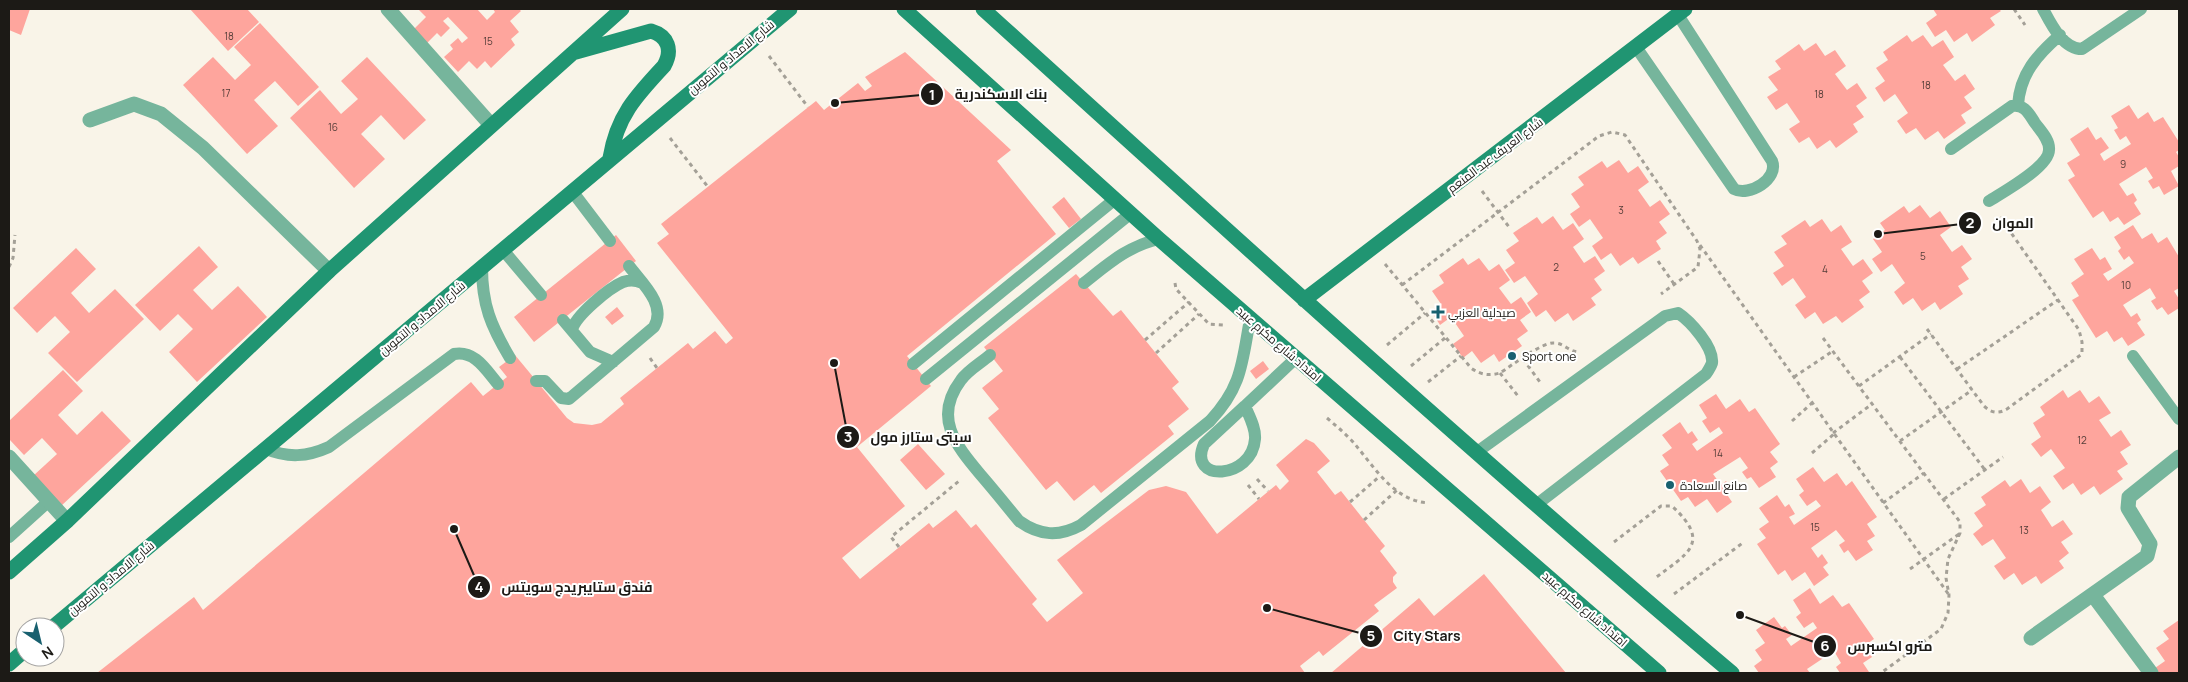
<svg xmlns="http://www.w3.org/2000/svg" width="2188" height="682" viewBox="0 0 2188 682" font-family="Manrope,Cairo,sans-serif">
<style>
.building{fill:#fea59d}
.lines{fill:none;stroke-linecap:round;stroke-linejoin:round}
.path{stroke:#a4a097;stroke-width:3;stroke-dasharray:4 4;stroke-linecap:butt}
.lane{stroke:#76b59c;stroke-width:12}
.street{stroke:#76b59c;stroke-width:15}
.secondary{stroke:#209572;stroke-width:15}
.poi-dot{fill:#18606f;stroke:#fff;stroke-width:2}
.labels{text-anchor:middle;dominant-baseline:central;stroke-width:4;stroke-linejoin:round;paint-order:stroke}
.number-label{font-size:10px;fill:#543d38}
.street-label{font-size:12px;fill:#1c1a16;stroke:#fff}
.poi-label{font-size:12px;fill:#1c1a16;stroke:#fff;text-anchor:start}
.leader{fill:none;stroke:#1c1a16;stroke-width:2}
.callout-dot{fill:#1c1a16;stroke:#fff;stroke-width:2}
.mark-label{font-size:15px;text-anchor:middle;font-weight:bold;fill:#fff}
.callout-label{font-size:14px;text-anchor:middle;font-weight:bold;fill:#1c1a16;stroke:#fff;stroke-width:4;stroke-linejoin:round;paint-order:stroke}
</style>
<rect width="100%" height="100%" fill="#f9f4e8"/>
<path class="building" d="M9,9h21l-9,26 -12,-5z
M190,9h57l12,13 -31,29z
M418,9h59l10,11 8,-8 -2,-3h26l2,2 -11,10 9,11 -8,7 4,6 -24,23 -6,-7 -8,8 -8,-8 -11,11 -14,-15 9,-8 -3,-4 8,-7 4,5 6,-5 -20,-21 -5,4 7,7 -9,9 -4,-4 -10,10 -13,-14 12,-12z
M1933,9h66l2,2 -11,7 5,7 -23,17 -5,-9 -13,9 -8,-12 -11,7 -9,-14 11,-8z
M260,23l59,64 -21,19 -23,-25 -21,19 24,26 -31,28 -64,-69 30,-28 22,23 16,-15 -17,-18z
M1907,35l5,7 11,-7 9,12 11,-7 11,17 -11,8 12,16 10,-7 10,15 -11,8 8,11 -11,7 5,8 -22,16 -6,-8 -13,9 -9,-12 -10,6 -9,-13 11,-8 -13,-19 -11,8 -9,-14 10,-7 -9,-13 12,-8 -5,-8z
M1816,43l9,13 10,-6 11,16 -11,8 12,16 10,-7 10,15 -11,8 8,11 -11,7 5,8 -22,16 -6,-8 -13,9 -8,-12 -10,6 -10,-14 11,-7 -13,-19 -11,7 -9,-13 11,-7 -10,-13 13,-8 -6,-8 24,-17 5,7z
M905,52l106,98 -14,11 59,73 -149,122 24,30 -74,61 48,59 -63,52 18,21 69,-56 4,5 23,-18 15,18 5,-4 61,75 -5,5 15,18 36,-29 -26,-33 92,-70 17,-4 20,6 31,42 59,-49 4,5 9,-9 -13,-16 30,-26 8,4 16,18 -13,11 18,23 6,-4 23,29 21,26 -5,5 17,22 -4,4v5l4,6 -23,17 5,6 -56,45 -4,-5 -19,15 5,7h-1208l97,-76 9,13 268,-228 12,14 24,-19 -8,-10 16,-12 52,63 7,5 18,2 9,-2 23,-19 -4,-6 68,-55 5,6 22,-18 11,13 7,-6 -76,-95 12,-9 -8,-10 155,-123 8,9 34,-27 7,8 7,-5 -7,-9z
M367,57l59,63 -22,20 -23,-25 -20,19 24,25 -31,29 -64,-70 30,-28 21,24 17,-15 -17,-18z
M2129,105l9,14 10,-7 6,10 9,-5 16,25v8l-3,2 3,5v9l-8,5 8,15 -15,9 -5,-9 -6,3 -5,-8 5,-3 -7,-11 -27,17 8,12 6,-3 4,7 -3,3 7,11 -17,11 -6,-8 -8,5 -7,-11 -10,7 -25,-38 7,-4 -8,-13 13,-8 -10,-16 18,-12 8,13 5,-3 8,11 -9,6 4,7 27,-17 -5,-8 -6,4 -6,-10 4,-2 -7,-12z
M1619,160l9,13 10,-7 11,16 -11,8 12,17 10,-7 10,14 -11,8 8,11 -11,8 5,8 -23,15 -5,-7 -13,9 -9,-13 -10,7 -9,-14 11,-8 -13,-19 -11,8 -9,-13 10,-7 -9,-13 13,-9 -6,-8 24,-16 5,7z
M1064,197l17,22 -12,9 -17,-21z
M1920,205l10,13 10,-7 11,16 -11,8 12,17 10,-7 10,14 -11,8 8,12 -11,7 5,8 -23,16 -5,-8 -13,9 -9,-13 -10,7 -9,-13 11,-9 -13,-19 -11,8 -9,-13 10,-7 -9,-13 12,-9 -5,-7 24,-17 5,7z
M1553,216l10,14 10,-7 11,16 -11,8 11,16 11,-7 10,15 -11,8 8,11 -11,8 5,7 -23,16 -5,-8 -13,9 -9,-12 -10,7 -9,-14 11,-9 -13,-18 -11,7 -9,-13 10,-7 -9,-13 13,-9 -6,-8 24,-16 5,7z
M1822,219l9,13 10,-7 11,17 -11,7 12,17 10,-7 10,14 -11,8 8,11 -11,8 5,7 -22,16 -6,-7 -13,8 -8,-12 -10,7 -10,-14 11,-8 -13,-19 -11,8 -9,-13 11,-7 -10,-14 13,-8 -6,-8 24,-16 5,7z
M2133,225l9,14 10,-6 6,10 9,-6 12,20v31l-5,3 5,8v9l-11,7 -6,-8 -5,3 -6,-9 5,-3 -6,-10 -27,17 8,12 6,-4 4,7 -4,3 8,12 -17,11 -6,-9 -8,5 -7,-11 -11,7 -24,-38 7,-4 -8,-13 13,-9 -10,-15 18,-11 8,12 5,-3 7,12 -9,5 5,7 26,-18 -5,-7 -5,4 -6,-9 3,-3 -7,-11z
M616,235l20,26 -102,81 -20,-25z
M199,246l19,21 -25,23 19,20 26,-24 29,31 -70,65 -28,-30 24,-23 -15,-15 -18,17 -25,-26z
M76,248l20,21 -25,24 18,20 26,-24 29,30 -67,63 -29,-29 22,-21 -15,-16 -18,17 -24,-25z
M1463,258l5,7 11,-7 10,13 10,-7 11,16 -11,8 12,16 10,-7 10,15 -11,8 8,11 -11,8 5,7 -23,16 -5,-8 -13,9 -9,-12 -9,7 -10,-14 11,-8 -13,-19 -11,8 -9,-14 10,-7 -9,-13 12,-8 -5,-8z
M1076,274l37,42 8,-6 58,72 -7,6 17,21 -21,17 6,8 -73,59 -7,-8 -20,16 -17,-20 -11,9 -58,-72 11,-9 -17,-21 21,-17 -19,-24z
M617,307l7,9 -12,9 -7,-8z
M1263,361l6,8 -13,10 -6,-8z
M63,370l20,21 -25,24 19,20 25,-24 29,30 -70,65 -28,-30 24,-22 -15,-16 -18,17 -15,-16v-18z
M2063,390l5,8 12,-8 9,13 10,-7 12,17 -12,7 12,17 10,-7 10,15 -11,7 8,12 -11,7 6,8 -23,16 -6,-9 -13,9 -8,-12 -10,7 -10,-14 12,-8 -14,-19 -10,8 -10,-13 10,-7 -8,-14 12,-8 -5,-8z
M1716,394l10,15 14,-10 9,13 6,-4 25,36 -10,8 8,10 -8,6 6,9 -17,11 -8,-11 -4,2 -5,-7 6,-4 -8,-11 -27,17 8,11 5,-4 6,9 -6,3 6,9 -15,11 -10,-14 -12,8 -7,-10 -7,4 -21,-30 9,-6 -7,-10 10,-7 -10,-13 18,-13 8,12 4,-3 6,9 -6,4 5,7 26,-18 -4,-6 -9,6 -8,-12 5,-3 -8,-13z
M918,444l27,30 -19,16 -26,-30z
M1813,467l11,15 13,-9 9,13 6,-5 25,36 -10,7 8,12 -8,5 6,9 -17,11 -8,-11 -4,3 -5,-8 6,-4 -9,-11 -25,18 7,10 4,-4 6,9 -5,4 6,8 -15,11 -9,-14 -13,9 -7,-11 -7,5 -21,-31 9,-6 -7,-9 10,-7 -10,-14 18,-13 8,12 4,-3 6,10 -6,3 5,8 27,-19 -5,-6 -9,6 -8,-11 5,-4 -8,-12z
M2021,479l9,14 10,-7 11,16 -10,8 11,17 11,-7 10,14 -12,8 8,11 -10,8 5,7 -23,16 -5,-8 -14,9 -8,-12 -10,7 -10,-14 12,-8 -13,-19 -11,7 -9,-12 10,-8 -9,-13 12,-8 -5,-8 24,-17 5,7z
M1484,574l82,99h-235l88,-75 15,18z
M1810,588l10,16 13,-9 9,12 7,-4 25,36 -10,7 8,11 -9,6 6,9 -29,1 -4,-6 5,-4 -7,-12 -27,18 3,4h-51l-5,-7 8,-6 -7,-10 10,-7 -9,-13 18,-13 8,11 3,-2 7,9 -6,4 5,7 26,-18 -4,-6 -9,6 -8,-11 5,-4 -8,-13z
M2179,620v53h-20l-4,-5 10,-7 -9,-13 13,-9 -6,-8z"/>
<g class="lines">
<path class="path" d="M2014,9l11,16
M769,56l39,51
M670,138l38,49
M1482,191l27,36
M1700,245l249,350
M1658,261l16,23
M1385,264l86,104c10,7 18,8 29,5 11,-7 42,-31 54,-30 10,0 15,9 25,9
M9,267l4,-9 2,-23
M1175,283l1,6 33,35 14,1
M1402,285l197,-149 13,-4 13,3 72,106 3,8 -2,18 -37,27
M1927,329l57,77c7,7 15,8 23,3l75,-55v-12l-3,-12 -79,-113
M1823,338l137,184v11l-12,26 -2,19 3,17 -1,18 -7,16 -60,44
M1145,340l44,-38
M1387,345l38,-32
M1156,353l43,-39
M1900,357l85,113
M650,358l7,10
M1523,359l17,23
M1411,366l34,-28
M1957,369l101,-69
M1500,373l18,23
M1794,377l39,-26
M1428,382l33,-26
M1859,386l72,-52
M1327,418c9,8 18,15 26,24 21,24 40,59 76,61
M1792,421l20,-18
M1833,433l39,-29
M1900,441l72,-51
M1812,453l22,-19
M1257,479l11,12
M1248,485l11,14
M1944,499l59,-42
M1350,502l30,-26
M1883,503l41,-30
M1364,520l33,-30
M1614,542l47,-36h11c41,38 14,48 -18,73
M899,547l-8,-10 68,-56
M1910,569l49,-35
M1674,594l70,-52"/>
<path class="lane" d="M2043,9c8,15 20,40 39,40l59,-40
M1636,47l98,142c15,8 45,-10 38,-28l-94,-146
M2018,105c2,-31 19,-50 42,-70
M1951,149l61,-43c13,-2 17,8 23,17 6,8 15,17 14,27 0,17 -46,42 -60,51
M572,191l38,50
M503,250l38,45
M482,267c0,38 9,59 28,91
M1084,283c24,-19 44,-37 75,-44
M563,320l27,32 23,10
M572,330c3,-14 37,-42 51,-48 6,-2 13,-2 19,1
M990,355c-9,8 -22,15 -29,25 -28,37 -6,64 19,94 13,15 26,31 39,47 21,15 40,16 62,4l129,-104c32,-34 32,-58 40,-102
M2133,356l46,63
M913,364l201,-164
M926,379l204,-165
M536,381h9l16,17 8,1 85,-72c13,-22 -12,-44 -25,-61
M1245,406c4,10 11,22 10,33 -3,41 -68,44 -51,5z
M1245,406l50,-47
M266,449c22,9 41,8 63,-2l125,-93c21,-4 32,16 44,30
M1477,452l188,-136 13,-3c12,8 36,34 34,50 -1,3 -4,8 -6,11l-170,131
M9,537l40,-36"/>
<path class="street" d="M388,9l103,116
M90,120l44,-16 27,10 42,34 126,123
M9,457l58,64
M2093,595l58,78
M2031,638l116,-82 3,-12 -22,-36 1,-11 50,-40"/>
<path class="secondary" d="M904,9l255,230 500,434
M983,9c247,224 494,449 749,664
M576,52l75,-21c17,5 22,19 13,35 -28,30 -47,50 -54,92
M1304,300l381,-291
M9,572l58,-51 262,-250 293,-262
M53,627l737,-618
M9,664l16,-14"/>
</g>
<g class="poi-dot">
<path d="M1435.5 304.5h5v5h5v5h-5v5h-5v-5h-5v-5h5z"/>
<circle cx="1512" cy="356" r="5"/>
<circle cx="1670" cy="485" r="5"/>
</g>
<g class="labels">
<g class="number-label">
<text x="229" y="36">18</text>
<text x="488" y="41">15</text>
<text x="1926" y="85">18</text>
<text x="226" y="93">17</text>
<text x="1819" y="94">18</text>
<text x="333" y="127">16</text>
<text x="2123" y="164">9</text>
<text x="1621" y="210">3</text>
<text x="1923" y="256">5</text>
<text x="1556" y="267">2</text>
<text x="1825" y="269">4</text>
<text x="2126" y="285">10</text>
<text x="2082" y="440">12</text>
<text x="1718" y="453">14</text>
<text x="1815" y="527">15</text>
<text x="2024" y="530">13</text>
</g>
<g class="street-label">
<text transform="translate(731 57) rotate(-40)">شارع الامداد و التموين</text>
<text transform="translate(1495 155) rotate(-37)">شارع العريف عبد المنعم</text>
<text transform="translate(422 318) rotate(-40)">شارع الامداد و التموين</text>
<text transform="translate(1279 344) rotate(41)">امتداد شارع مكرم عبيد</text>
<text transform="translate(111 578) rotate(-40)">شارع الامداد و التموين</text>
<text transform="translate(1585 609) rotate(41)">امتداد شارع مكرم عبيد</text>
</g>
<g class="poi-label">
<text x="1448" y="312">صيدلية العزبي</text>
<text x="1522" y="356">Sport one</text>
<text x="1680" y="485">صانع السعادة</text>
</g>
</g>
<path class="leader" d="M835 103L932 94M1878 234L1970 223M834 363L848 437M454 529L479 587M1267 608L1371 636M1740 615L1825 646"/>
<g class="callout-dot">
<circle cx="835" cy="103" r="5"/>
<circle cx="1878" cy="234" r="5"/>
<circle cx="834" cy="363" r="5"/>
<circle cx="454" cy="529" r="5"/>
<circle cx="1267" cy="608" r="5"/>
<circle cx="1740" cy="615" r="5"/>
<circle cx="932" cy="94" r="12"/>
<circle cx="1970" cy="223" r="12"/>
<circle cx="848" cy="437" r="12"/>
<circle cx="479" cy="587" r="12"/>
<circle cx="1371" cy="636" r="12"/>
<circle cx="1825" cy="646" r="12"/>
</g>
<g class="mark-label">
<text x="932" y="100">1</text>
<text x="1970" y="228">2</text>
<text x="848" y="442">3</text>
<text x="479" y="592">4</text>
<text x="1371" y="641">5</text>
<text x="1825" y="651">6</text>
</g>
<g class="callout-label">
<text x="1001" y="99">بنك الاسكندرية</text>
<text x="2013" y="228">الموان</text>
<text x="921" y="442">سيتى ستارز مول</text>
<text x="577" y="592">فندق ستايبريدج سويتس</text>
<text x="1427" y="641">City Stars</text>
<text x="1890" y="651">مترو اكسبرس</text>
</g>
<rect width="2188" height="682" fill="none" stroke="#1c1a16" stroke-width="20"/>
<g transform="translate(40 642) rotate(145)"><circle r="24" fill="#ffffff" stroke="#a4a3a2"/>
<path d="M0-4L9 19L0 12L-9 19Z" fill="#18606f"/>
<text y="-8" font-size="14" font-weight="bold" text-anchor="middle" fill="#1c1a16">N</text>
</g>
</svg>
